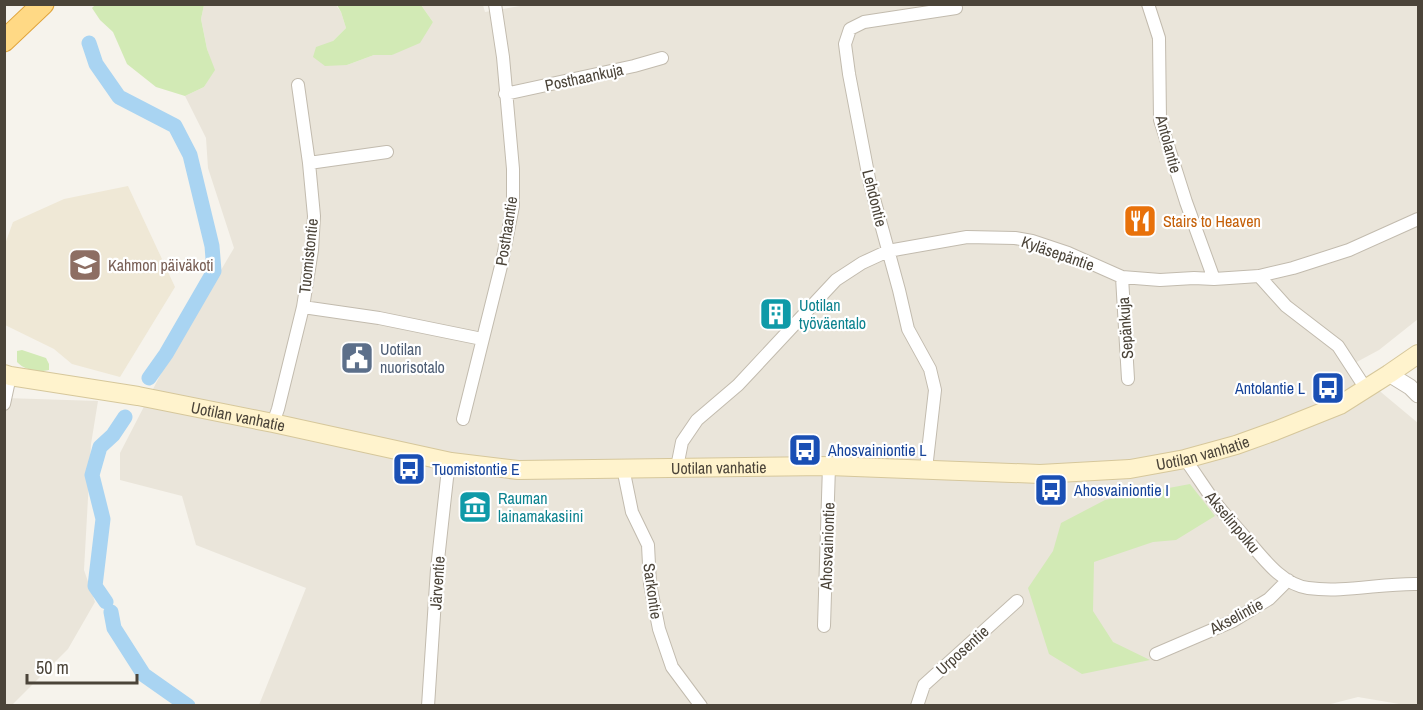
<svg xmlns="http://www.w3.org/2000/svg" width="1423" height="710" viewBox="0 0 1423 710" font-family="'Archivo Narrow',sans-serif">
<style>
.residential{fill:#eae5da}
.education{fill:#efe8d6}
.green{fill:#d2eab5}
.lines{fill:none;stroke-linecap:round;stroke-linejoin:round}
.canal{stroke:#a9d4f2;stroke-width:15}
.minor-casing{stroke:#c2bbae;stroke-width:14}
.tertiary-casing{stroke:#c2bbae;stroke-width:17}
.secondary-casing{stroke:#d6c79b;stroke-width:20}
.trunk-casing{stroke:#e0a43c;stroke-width:23}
.minor{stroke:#fff;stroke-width:12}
.tertiary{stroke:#fff;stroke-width:15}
.secondary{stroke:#fff3cd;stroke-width:18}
.trunk{stroke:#ffd985;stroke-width:21}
.labels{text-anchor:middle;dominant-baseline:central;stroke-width:4.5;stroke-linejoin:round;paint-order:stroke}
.street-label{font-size:16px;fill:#4b4439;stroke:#fff}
.food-label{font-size:16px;fill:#c56008;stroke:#fff;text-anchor:start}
.education-label{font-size:16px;fill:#785e54;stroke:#fff;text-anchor:start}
.culture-label{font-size:16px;fill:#0d838f;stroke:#fff;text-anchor:start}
.service-label{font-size:16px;fill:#4e5e75;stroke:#fff;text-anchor:start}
.transit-label{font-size:16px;fill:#164399;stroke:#fff;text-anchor:start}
</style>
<rect width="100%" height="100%" fill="#f6f3ec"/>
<path class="residential" d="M532,4l886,1v314l-39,31 -26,14 29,29 36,30v282h-13l-47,-8 -35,9 -1064,-1 47,-117 -110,-43 -14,-49 -62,-16v-27l48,-93 66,-112 -26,-80 -2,-30 -21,-42 19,-9 10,-17 -7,-21 -6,-30 3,-14h132l5,7 5,16 -13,13 14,24 27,-10h18l41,-33 -12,-17h62l2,7z
M5,398l93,3 -7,43 -7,126 11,32 -27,47 -56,56 -7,1z"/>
<path class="education" d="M128,186l47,101 -55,90 -48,-13 -18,-15 -49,-24v-81l8,-22 51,-23z"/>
<path class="green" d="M95,5h109l-3,14 6,30 8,21 -11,17 -19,9 -29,-9 -29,-23 -14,-32 -13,-12 -8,-12z
M337,5h84l12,17 -13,21 -28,12h-18l-27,10 -22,1 -12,-9 3,-10 17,-6 13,-13 -5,-16z
M22,350l24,8 3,6v6c-10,3 -25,0 -32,-8v-11z
M1190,484l25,32 -39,24 -23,2 -59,20 -1,49 20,31 37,18 -68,14 -33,-20 -21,-66 25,-37 8,-28 44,-23z"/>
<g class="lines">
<path class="canal" d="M89,43l7,21 23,33 56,29 15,29 22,91 2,25 -48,83 -17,24
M106,602l-11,-16 8,-67 -11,-44 8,-28 13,-12 12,-18
M111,612l3,16 30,47 44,31"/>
<defs>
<path id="minor" d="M1148,4l11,34 1,82 26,82 28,77
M505,94l129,-28 28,-8
M309,163l78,-11
M1259,276l27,30 52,40 28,43
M1122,277l6,102
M303,307l76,11 103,21
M4,404l6,-28
M463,419l39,-157 11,-56v-37l-10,-112 -8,-53
M273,423l5,-14 25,-102 9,-57 2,-34 -5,-53 -11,-78
M1185,459c10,14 19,28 29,42 9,12 20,23 30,35 17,19 36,48 64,52 37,5 74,-5 110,-4
M677,467l5,-25 15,-22 41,-35 98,-105 26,-17 26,-12 79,-14 48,1 17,3 36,12 54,24 38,3 34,-2 20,1 45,-3 34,-8 56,-18 69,-31
M623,468l9,44 16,33 2,39 9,45 13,38 29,39
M926,469l9,-79 -5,-21 -22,-40 -9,-39 -29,-106 -21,-110 -4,-30 5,-15 14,-7 92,-14
M824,626l5,-160
M1156,654l77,-33 36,-22 19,-19
M428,706l9,-137 10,-91 4,-16
M917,706l7,-21 93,-84"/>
<path id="tertiary" d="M1389,374l21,13 8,8"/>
<g id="secondary">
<path id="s1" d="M4,374l6,2 128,20 135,27 178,39 67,8 311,-4 211,8 90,-5 55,-10 51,-14 39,-14 65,-26 49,-31 29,-20"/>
</g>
<path id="trunk" d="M4,41l39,-37"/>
</defs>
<use href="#minor" class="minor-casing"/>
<use href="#tertiary" class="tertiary-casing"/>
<use href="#secondary" class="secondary-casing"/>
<use href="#trunk" class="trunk-casing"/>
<use href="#minor" class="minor"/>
<use href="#tertiary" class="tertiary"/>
<use href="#secondary" class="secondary"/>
<use href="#trunk" class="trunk"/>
</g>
<defs>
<symbol id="restaurant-square" viewBox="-11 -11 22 22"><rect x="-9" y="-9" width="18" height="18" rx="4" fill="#e8710a" stroke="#fff"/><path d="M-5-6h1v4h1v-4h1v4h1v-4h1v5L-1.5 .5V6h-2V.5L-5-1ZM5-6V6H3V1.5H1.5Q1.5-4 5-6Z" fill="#fff"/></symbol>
<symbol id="school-square" viewBox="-11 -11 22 22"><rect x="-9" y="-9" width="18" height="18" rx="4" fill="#8d6e63" stroke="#fff"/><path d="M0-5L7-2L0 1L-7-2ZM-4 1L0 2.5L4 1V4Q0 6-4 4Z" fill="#fff"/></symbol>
<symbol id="building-square" viewBox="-11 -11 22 22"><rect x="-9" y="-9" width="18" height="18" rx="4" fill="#0f9aa8" stroke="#fff"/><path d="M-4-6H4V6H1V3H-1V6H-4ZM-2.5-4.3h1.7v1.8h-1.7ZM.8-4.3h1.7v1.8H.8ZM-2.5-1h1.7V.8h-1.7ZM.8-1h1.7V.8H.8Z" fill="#fff"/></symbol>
<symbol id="civic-square" viewBox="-11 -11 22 22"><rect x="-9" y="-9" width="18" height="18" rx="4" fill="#5c6f8a" stroke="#fff"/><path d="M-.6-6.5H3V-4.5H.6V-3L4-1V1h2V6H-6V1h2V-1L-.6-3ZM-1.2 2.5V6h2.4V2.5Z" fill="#fff"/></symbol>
<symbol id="bus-square" viewBox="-11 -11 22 22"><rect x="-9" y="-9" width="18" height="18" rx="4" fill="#1a4fb4" stroke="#fff"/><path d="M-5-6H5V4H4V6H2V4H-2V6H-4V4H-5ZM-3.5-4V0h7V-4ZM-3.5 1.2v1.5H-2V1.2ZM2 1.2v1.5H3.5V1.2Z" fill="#fff"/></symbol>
<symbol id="museum-square" viewBox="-11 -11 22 22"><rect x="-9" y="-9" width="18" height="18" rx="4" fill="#0f9aa8" stroke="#fff"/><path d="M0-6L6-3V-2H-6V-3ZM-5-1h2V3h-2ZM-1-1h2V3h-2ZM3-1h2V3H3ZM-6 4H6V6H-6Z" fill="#fff"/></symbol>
</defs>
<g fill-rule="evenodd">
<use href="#restaurant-square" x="1121" y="202" width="38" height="38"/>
<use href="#school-square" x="66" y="246" width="38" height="38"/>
<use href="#building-square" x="757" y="295" width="38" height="38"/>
<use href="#civic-square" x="338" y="339" width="38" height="38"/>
<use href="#bus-square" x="1309" y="369" width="38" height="38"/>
<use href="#bus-square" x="786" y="431" width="38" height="38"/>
<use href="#bus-square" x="390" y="450" width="38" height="38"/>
<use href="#bus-square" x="1032" y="471" width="38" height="38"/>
<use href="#museum-square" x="456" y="488" width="38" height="38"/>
</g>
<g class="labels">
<g class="street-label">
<text transform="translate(584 77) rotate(-12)">Posthaankuja</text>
<text transform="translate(1169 144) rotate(75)">Antolantie</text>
<text transform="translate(875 198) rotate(76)">Lehdontie</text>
<text transform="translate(506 231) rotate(-81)">Posthaantie</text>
<text transform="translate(1058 253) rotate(19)">Kyläsepäntie</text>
<text transform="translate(308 256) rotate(-84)">Tuomistontie</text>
<text transform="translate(1125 328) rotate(-94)">Sepänkuja</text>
<text stroke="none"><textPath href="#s1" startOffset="238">Uotilan vanhatie</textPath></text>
<text stroke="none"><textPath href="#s1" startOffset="1210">Uotilan vanhatie</textPath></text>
<text stroke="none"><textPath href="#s1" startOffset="724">Uotilan vanhatie</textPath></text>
<text transform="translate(1233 522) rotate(50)">Akselinpolku</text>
<text transform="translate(827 546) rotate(-88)">Ahosvainiontie</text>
<text transform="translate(437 583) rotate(-86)">Järventie</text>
<text transform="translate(653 591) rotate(82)">Sarkontie</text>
<text transform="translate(1236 616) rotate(-28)">Akselintie</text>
<text transform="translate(962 650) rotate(-42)">Urposentie</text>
</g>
<g class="food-label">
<text x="1163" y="221">Stairs to Heaven</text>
</g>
<g class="education-label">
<text x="108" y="265">Kahmon päiväkoti</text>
</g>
<g class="culture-label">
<text x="799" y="305">Uotilan<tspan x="799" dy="18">työväentalo</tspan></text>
<text x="498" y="498">Rauman<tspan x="498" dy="18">lainamakasiini</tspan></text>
</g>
<g class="service-label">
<text x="380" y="349">Uotilan<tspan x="380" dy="18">nuorisotalo</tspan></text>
</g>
<g class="transit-label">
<text x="1305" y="388" text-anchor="end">Antolantie L</text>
<text x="828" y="450">Ahosvainiontie L</text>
<text x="432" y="469">Tuomistontie E</text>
<text x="1074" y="490">Ahosvainiontie I</text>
</g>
</g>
<rect width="1423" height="710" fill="none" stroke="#4b4439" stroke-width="12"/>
<path d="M27 674v9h110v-9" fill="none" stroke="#4b4439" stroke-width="3"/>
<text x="36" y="674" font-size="18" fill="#4b4439" stroke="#ffffff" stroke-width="4.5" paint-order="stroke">50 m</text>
</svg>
